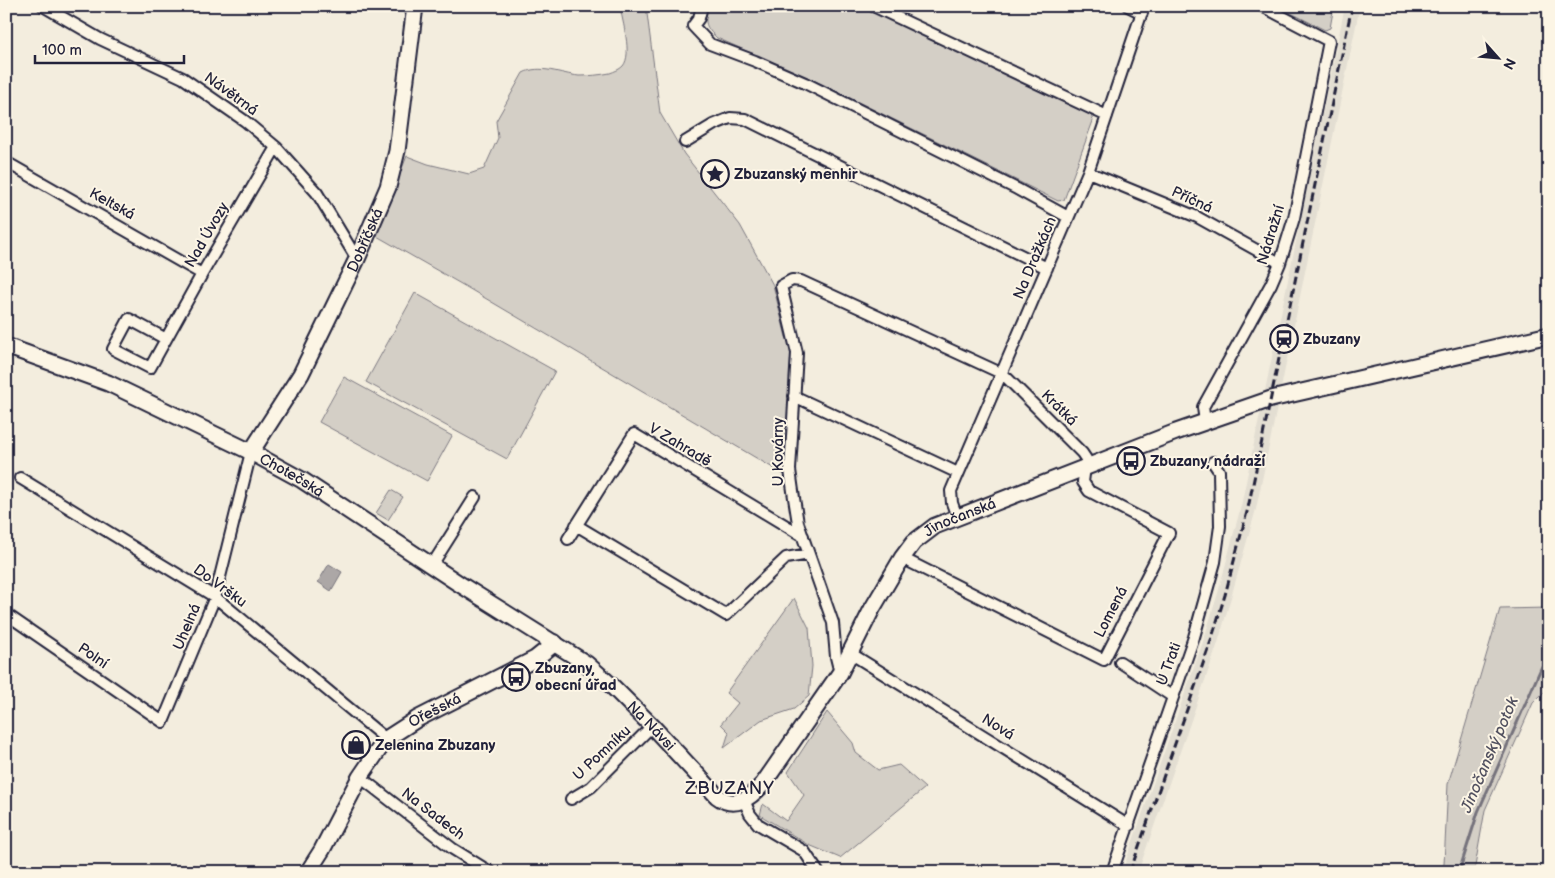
<svg xmlns="http://www.w3.org/2000/svg" width="1555" height="878" viewBox="0 0 1555 878" font-family="'Balsamiq Sans',sans-serif">
<style>
.built{fill:#e3ded2}
.green{fill:#d4cfc6;stroke:#7b7880}
.water{fill:#aca7a6;stroke:#75727b}
.lines{fill:none;stroke-linecap:round;stroke-linejoin:round}
.stream{stroke:#75727b;stroke-width:3}
.street-casing{stroke:#22223b;stroke-width:14}
.secondary-casing{stroke:#22223b;stroke-width:19}
.street{stroke:#fcf5e5;stroke-width:10}
.secondary{stroke:#fcf5e5;stroke-width:15}
.rail{stroke:#22223b;stroke-width:3;stroke-dasharray:8 4;stroke-linecap:butt}
.labels{text-anchor:middle;dominant-baseline:central;stroke-width:4;stroke-linejoin:round;paint-order:stroke}
.street-label{font-size:15px;fill:#22223b;stroke:#fcf5e5}
.poi-label{font-size:15px;font-weight:bold;fill:#22223b;stroke:#fcf5e5;text-anchor:start}
.water-label{font-size:16px;font-style:italic;fill:#525160;stroke:#fcf5e5}
.quarter-label{font-size:18px;letter-spacing:1px;fill:#22223b;stroke:#fcf5e5}
</style>
<rect width="100%" height="100%" fill="#f3edde"/>
<filter id="ink" filterUnits="userSpaceOnUse"><feTurbulence type="fractalNoise" baseFrequency=".02" numOctaves="2"/><feDisplacementMap in="SourceGraphic" scale="10" xChannelSelector="R" yChannelSelector="G"/><feConvolveMatrix kernelMatrix="1 2 1 2 8 2 1 2 1" color-interpolation-filters="sRGB"/></filter>
<g filter="url(#ink)">
<path class="built" d="M1345,6h15l-104,503 -38,134 -80,229h-16l82,-233 14,-46 23,-87z"/>
<path class="green" d="M620,6h26l14,107 24,41 56,71 33,60 13,52 7,12 -8,126 -317,-187 -93,-53 32,-79 21,8 41,10 15,-5 14,-31 -2,-17 27,-48c17,-9 38,1 56,3 10,0 21,-1 31,-3 5,-2 9,-3 13,-7 10,-12 -1,-45 -3,-60z
M708,6h152l231,109 2,6 -29,79 -6,1 -236,-117 -105,-46c-12,-11 -13,-15 -9,-32z
M1277,6h57l-4,22 -5,2z
M415,293l140,78 -48,88 -141,-77z
M344,377l108,59 -25,45 -108,-59z
M391,490l12,7 -15,23 -12,-7z
M794,598l15,30 3,38 -3,30 -15,13 -33,11 -37,28 5,-16 -8,-8 17,-21 -12,-10z
M1549,608v79l-16,16 -48,107 -11,62h-33l3,-8 4,-80 52,-175z
M827,712l26,31 3,10 22,17 21,-5 26,23 -85,70 -31,-13 -49,-30 3,-11 23,17 18,-26 -16,-23z"/>
<path class="water" d="M329,564l13,8 -11,19 -13,-9z"/>
<g class="lines">
<path class="stream" d="M1459,872l19,-60 71,-162"/>
<defs>
<path id="street" d="M43,6l57,33 83,39 62,43 31,26 41,46 40,66
M702,6l-3,12 -6,8 17,18 45,17 50,22 212,106 51,28
M873,6l234,110
M1128,6l14,7
M685,142l28,-17 17,-7 15,1 302,149
M6,162l196,112
M1088,172l109,45 83,46
M166,339l-37,-20 -16,30 37,19 52,-94 74,-127
M794,396l164,77
M1205,422l-2,-15 68,-123 9,-21 14,-45 35,-177 -67,-35
M20,478l195,119 171,142
M957,517l-5,-14 -1,-12 137,-319 56,-166
M576,525l150,90 60,-57 23,-4
M568,539l66,-105 169,102
M432,565l43,-68
M6,614l157,108 52,-125 36,-145
M850,653l279,173
M1120,662l53,35
M840,673l-4,-16 -3,-34 -35,-100 -4,-25 -4,-28 7,-117 -16,-67 11,-6 9,1 202,93 79,79 4,6 -3,23 6,9 80,42 -65,127 -202,-102
M360,777l93,72 37,23
M571,799l20,-12 61,-61
M744,800l6,14 8,10 46,27 14,21
M1112,872l82,-235 21,-75 5,-36 -1,-55 -6,-9"/>
<g id="secondary">
<path id="s1" d="M6,346l102,37 143,69 51,28 156,103 129,81 26,23 39,39 65,70c18,14 33,2 46,-12l77,-111 32,-64 30,-51 12,-16 21,-16 241,-94 95,-33 278,-64"/>
<path id="s2" d="M251,452l50,-78 56,-115 31,-72 9,-36 18,-145"/>
<path id="s3" d="M308,872l14,-22 38,-73 26,-38 31,-20 118,-60 20,-16"/>
</g>
</defs>
<use href="#street" class="street-casing"/>
<use href="#secondary" class="secondary-casing"/>
<use href="#street" class="street"/>
<use href="#secondary" class="secondary"/>
<path class="rail" d="M1130,872l81,-231 14,-46 23,-87 104,-502"/>
</g>
</g>
<defs>
<symbol id="sight-ring" viewBox="-11 -11 22 22"><circle r="9.5" fill="#fcf5e5" stroke="#22223b" stroke-width="1.5"/><path d="M0-6L1.8-2.2L6-1.7L2.9 1.2L3.7 5.4L0 3.3L-3.7 5.4L-2.9 1.2L-6-1.7L-1.8-2.2Z" fill="#22223b"/></symbol>
<symbol id="station-ring" viewBox="-11 -11 22 22"><circle r="9.5" fill="#fcf5e5" stroke="#22223b" stroke-width="1.5"/><path d="M-3-6H3Q5-6 5-4V2Q5 4 3 4L4.5 6H3L1.5 4h-3L-3 6H-4.5L-3 4Q-5 4-5 2V-4Q-5-6-3-6ZM-3.5-4v3h7v-3ZM-3.5 1v1.5H-2V1ZM2 1v1.5H3.5V1Z" fill="#22223b"/></symbol>
<symbol id="bus-ring" viewBox="-11 -11 22 22"><circle r="9.5" fill="#fcf5e5" stroke="#22223b" stroke-width="1.5"/><path d="M-5-6H5V4H4V6H2V4H-2V6H-4V4H-5ZM-3.5-4V0h7V-4ZM-3.5 1.2v1.5H-2V1.2ZM2 1.2v1.5H3.5V1.2Z" fill="#22223b"/></symbol>
<symbol id="shop-ring" viewBox="-11 -11 22 22"><circle r="9.5" fill="#fcf5e5" stroke="#22223b" stroke-width="1.5"/><path d="M-5-2.5h2.3a2.7 3.5 0 0 1 5.4 0H5L5.5 6h-11ZM-1.5-2.5h3a1.5 2.3 0 0 0-3 0Z" fill="#22223b"/></symbol>
</defs>
<g fill-rule="evenodd">
<use href="#sight-ring" x="699" y="158" width="32" height="32"/>
<use href="#station-ring" x="1268" y="323" width="32" height="32"/>
<use href="#bus-ring" x="1115" y="445" width="32" height="32"/>
<use href="#bus-ring" x="500" y="661" width="32" height="32"/>
<use href="#shop-ring" x="340" y="729" width="32" height="32"/>
</g>
<g class="labels">
<g class="street-label">
<text transform="translate(231 94) rotate(36)">Návětrná</text>
<text transform="translate(1192 200) rotate(25)">Příčná</text>
<text transform="translate(112 204) rotate(29)">Keltská</text>
<text transform="translate(207 235) rotate(-60)">Nad Úvozy</text>
<text transform="translate(1271 235) rotate(-73)">Nádražní</text>
<text stroke="none"><textPath href="#s2" startOffset="241">Dobříčská</textPath></text>
<text transform="translate(1035 258) rotate(-67)">Na Dražkách</text>
<text transform="translate(1059 408) rotate(45)">Krátká</text>
<text transform="translate(680 445) rotate(31)">V Zahradě</text>
<text transform="translate(778 452) rotate(-90)">U Kovárny</text>
<text stroke="none"><textPath href="#s1" startOffset="314">Chotečská</textPath></text>
<text stroke="none"><textPath href="#s1" startOffset="1242">Jinočanská</textPath></text>
<text transform="translate(220 586) rotate(36)">Do Vršku</text>
<text transform="translate(1111 612) rotate(-63)">Lomená</text>
<text transform="translate(187 627) rotate(-67)">Uhelná</text>
<text transform="translate(93 656) rotate(34)">Polní</text>
<text transform="translate(1169 664) rotate(-70)">U Trati</text>
<text stroke="none"><textPath href="#s3" startOffset="211">Ořešská</textPath></text>
<text stroke="none"><textPath href="#s1" startOffset="754">Na Návsi</textPath></text>
<text transform="translate(998 727) rotate(32)">Nová</text>
<text transform="translate(602 753) rotate(-43)">U Pomníku</text>
<text transform="translate(433 814) rotate(37)">Na Sadech</text>
</g>
<g class="poi-label">
<text x="734" y="174">Zbuzanský menhir</text>
<text x="1303" y="339">Zbuzany</text>
<text x="1150" y="461">Zbuzany, nádraží</text>
<text x="535" y="668">Zbuzany,<tspan x="535" dy="17">obecní úřad</tspan></text>
<text x="375" y="745">Zelenina Zbuzany</text>
</g>
<g class="water-label">
<text transform="translate(1490 755) rotate(-67)">Jinočanský potok</text>
</g>
<g class="quarter-label">
<text x="730" y="788">ZBUZANY</text>
</g>
</g>
<rect width="1555" height="878" fill="none" stroke="#fcf5e5" stroke-width="25"/>
<rect x="12" y="12" width="1530" height="853" fill="none" stroke="#22223b" stroke-width="2" filter="url(#ink)"/>
<g transform="translate(1498 58) rotate(117)" stroke="#fcf5e5" stroke-width="4" paint-order="stroke">
<path d="M0-4L9 19L0 12L-9 19Z" fill="#22223b"/>
<text y="-8" font-size="14" font-weight="bold" text-anchor="middle" fill="#22223b">N</text>
</g>
<path d="M35 55v8h149v-8" fill="none" stroke="#22223b" stroke-width="2.5"/>
<text x="42" y="55" font-size="15" fill="#22223b" stroke="#fcf5e5" stroke-width="4" paint-order="stroke">100 m</text>
</svg>
